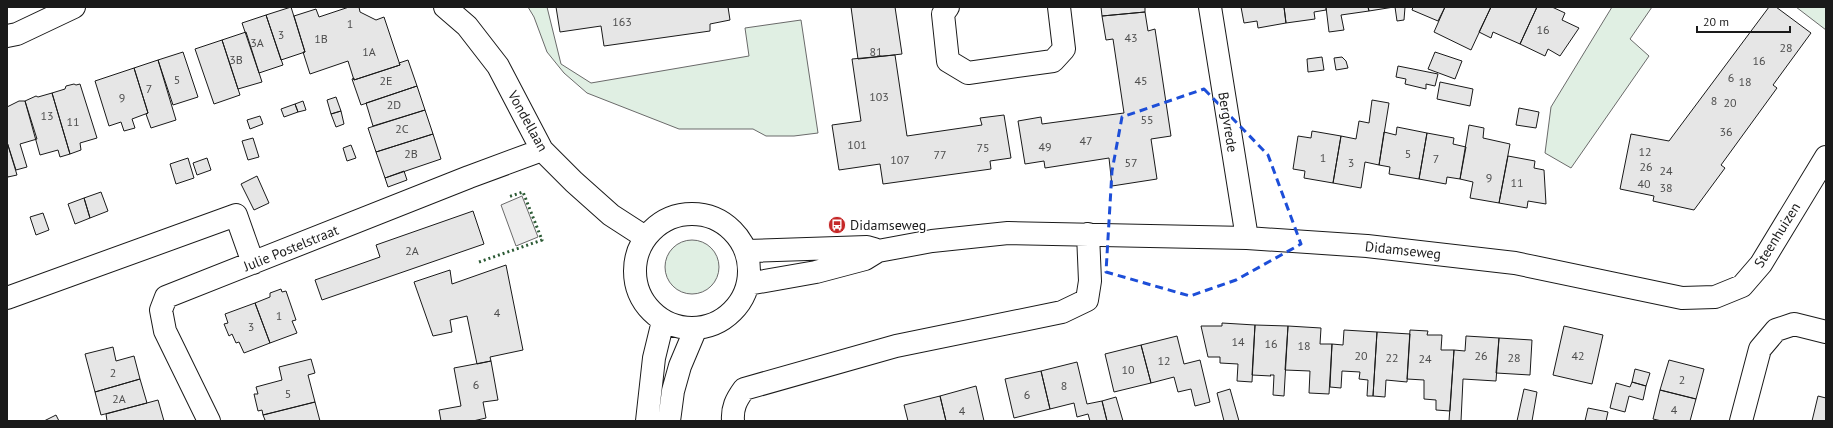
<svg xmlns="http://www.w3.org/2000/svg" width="1833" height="428" viewBox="0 0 1833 428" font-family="'PT Sans',sans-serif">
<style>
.green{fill:#e0efe3;stroke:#6a6a6a}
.parking{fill:#ededed;stroke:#6a6a6a}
.building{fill:#e6e6e6;stroke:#1a1a1a}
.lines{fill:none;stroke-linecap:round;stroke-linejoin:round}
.minor-casing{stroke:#1a1a1a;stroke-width:24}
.minor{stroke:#fff;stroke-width:22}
.hedge{stroke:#2b5a34;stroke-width:3;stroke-dasharray:2 3;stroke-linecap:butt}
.marked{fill:none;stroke:#1d4ed8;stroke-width:3;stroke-dasharray:8 5;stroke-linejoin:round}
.labels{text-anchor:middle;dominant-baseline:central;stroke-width:3;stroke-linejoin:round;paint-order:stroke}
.number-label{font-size:12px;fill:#4d4d4d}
.street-label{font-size:14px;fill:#1a1a1a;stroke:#fff}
.poi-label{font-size:14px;fill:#1a1a1a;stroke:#fff;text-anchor:start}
</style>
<rect width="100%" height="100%" fill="#fff"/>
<path class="green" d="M528,7h19l14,57 30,19 158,-27 -4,-28 56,-8 17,113 -24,3h-28l-13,-7h-74l-92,-36 -23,-20 -17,-21 -13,-35z
M1612,7h40l-22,32 19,17 -78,112 -26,-15 6,-46z
M1796,7h30v23z
M665 267a27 27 0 1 1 54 0a27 27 0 1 1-54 0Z"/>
<path class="parking" d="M522,196l16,41 -22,9 -15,-41z"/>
<path class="building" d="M291,7l14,45 -24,8 -15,-45z
M349,7h10l1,5 16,8 8,-3 16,48 -46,15 -6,-19 -38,13 -7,-22h2l-11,-36 22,-7 3,8z
M556,7h172l2,13 -20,4v7l-106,15 -3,-20 -41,6z
M851,7h44l7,47 -44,5z
M1101,7h44v5l-43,4z
M1241,7h43l2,16 -28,5 -1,-7 -13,2z
M1284,7h42v3l-12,2 1,7 -29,4z
M1326,7h42l1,4 -28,4 3,15 -15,2z
M1368,7h26l-25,4z
M1395,7h10l-1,13 -7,1z
M1413,7h32l-7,14 -26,-11z
M1445,7h46l-20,43 -37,-18z
M1491,7h46l-17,37 -27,-12 -2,6 -12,-6z
M1537,7h15l13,6 -3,7 17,8 -19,28 -12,-7 -3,7 -25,-12z
M1769,7h7l35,26 -38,52 4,3 -56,77 4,3 -31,42 -41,-9 1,-5 -34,-7 11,-55 38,7z
M1145,12l3,19 7,-2 16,107 -20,3 6,40 -45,7 -3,-28 -64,10 -1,-7 -19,3 -7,-43 23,-4 1,7 82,-11 -11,-74 -7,1 -4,-24z
M266,15l17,50 -24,8 -17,-50z
M246,32l16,50 -24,7 -16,-49z
M222,40l18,55 -26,9 -19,-55z
M183,52l15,45 -25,8 -15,-45z
M1435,52l27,9 -7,18 -27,-10z
M895,55l12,81 75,-11 -2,-7 24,-3 7,43 -21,3 1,8 -108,15 -3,-20 -41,6 -7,-45 29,-4 -9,-62z
M1322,57l2,13 -16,2 -1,-13z
M1342,57l4,4 2,7 -12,2 -2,-12z
M158,60l18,60 -25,8 -5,-14 2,-1 -14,-45z
M408,60l9,26 -56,19 -9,-26 2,-1v2l46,-15 -1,-2z
M1398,66l40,8 -3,12 -9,-2v5l-21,-5 1,-5 -10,-2z
M134,68l14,45 -16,6 3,9 -11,3 -3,-9 -12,4 -14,-45z
M1440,82l33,7 -3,17 -33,-7z
M74,84l2,1 4,-1 17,54 -17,5 1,7 -11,4 -18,-61 13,-4 1,-3z
M417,86l8,24 -52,16 -7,-23z
M52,93l18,61 -10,3 -2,-7 -18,5 -15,-54 11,-5 2,1z
M336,97l5,14 -10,3 -4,-14z
M1372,100l17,3 -10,62 -14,-3 -4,26 -28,-5 8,-47 15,3 3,-18 10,2z
M19,101h6l12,38 -17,5 7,23 -11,3 -9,-28v-35z
M303,101l3,9 -8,2 -3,-8z
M295,104l3,8 -14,5 -3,-8z
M1519,108l20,4 -3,16 -20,-3z
M425,110l8,24 -57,18 -8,-24z
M341,111l3,13 -8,3 -5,-13z
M260,116l3,8 -13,5 -3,-9z
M1469,125l15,3 -1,10 27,6 -11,59 -29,-5 3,-16 -13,-3z
M1397,127l30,6 -8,46 -30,-5 1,-7 -11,-2 5,-33 12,3z
M1312,131l29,5 -8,47 -29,-5 1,-7 -12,-2 5,-33 13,2z
M1427,133l27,5 -1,6 13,3 -6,32 -13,-2 -1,7 -27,-5z
M433,134l8,25 -56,19 -9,-26z
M253,138l6,19 -11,3 -6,-19z
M7,142l10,33 -9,2 -1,-3z
M351,145l5,13 -9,3 -4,-13z
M1508,156l27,5 -1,7 10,2 2,34 -18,-3 -1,7 -28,-5z
M188,158l6,20 -18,6 -6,-20z
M207,158l4,12 -14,5 -4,-12z
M404,171l3,9 -19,7 -3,-9z
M257,176l12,27 -15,7 -13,-26z
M101,192l7,19 -18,7 -6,-20z
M84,198l6,20 -15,6 -7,-20z
M473,211l11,33 -162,56 -7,-20 65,-23 -4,-12z
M43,213l6,17 -13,5 -6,-18z
M506,265l17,85 -33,7 1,4 -14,3 -10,-48 -17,4 2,12 -19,4 -19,-54 36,-12 2,14z
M281,289l1,3 4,-1 10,29 -4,1 5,12 -27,10 -15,-40 15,-6v-4z
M255,303l15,40 -26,10 -5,-11 -3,1 -4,-9 -3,2 -5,-12 4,-1 -3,-9z
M1222,323l33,2 -3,57 -15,-1 1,-17 -18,-1v-6h-12l-7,-31h21z
M1255,325l33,1 -4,70 -11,-1 1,-20h-4l1,1 -19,-1z
M1288,326l33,2 -1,16h12l-3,50 -20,-1 1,-22 -25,-1z
M1564,326l39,9 -11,49 -39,-9z
M1344,330l33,2 -4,64h-6l1,-16 -9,-1 1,-7 -18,-1 -1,17 -11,-1 2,-43 11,1z
M1410,330l18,1 -1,4h15l-1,15h13l-4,61 -14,-1v-10l-12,-1v-19l-17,-1z
M1377,332l33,2 -3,48 -21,-2 -1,17 -12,-1z
M1177,336l7,28 16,-4 10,42 -15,4 -4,-17 -13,3 -4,-15 -23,6 -10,-38z
M1466,336l33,2 -3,43 -33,-2 -2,42h-12l5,-71 11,1z
M1499,338l33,2 -2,35 -34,-2z
M1141,345l10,38 -37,9 -9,-38z
M113,347l3,14 18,-5 6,23 -45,13 -10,-38z
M311,359l4,14 -7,2 7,27 -52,13 -1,-5 -4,1 -4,-17h4l-2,-7 26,-7 -3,-13z
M1669,360l35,9 -8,30 -36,-9z
M491,361l7,39 -15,2 3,16 -13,3h-32l-2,-11 22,-4 -7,-38z
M1077,362l10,42 15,-3 5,20h-17l-2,-7 -11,3 -3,-14 -24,6 -9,-38z
M1635,369l15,4 -4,13 -14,-4z
M1041,371l9,38 -36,9 -9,-39z
M140,379l7,24 -46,12 -6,-23z
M1632,382l14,4 -3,14 -14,-4 -4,16 -15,-4 6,-25 14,4z
M976,386l8,35h-38l-6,-25z
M1230,389l9,32h-15l-7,-28z
M1524,389l13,3 -5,29h-15z
M1660,390l36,9 -6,22h-28l-9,-2z
M940,396l6,25h-38l-4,-16z
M1818,396l8,2v23h-14z
M1116,397l7,24h-16l-5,-20z
M158,400l6,21h-57l-1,-7z
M315,402l5,19h-57l2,-1 -2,-5z
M1588,408l20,4 -2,9h-21z
M56,415l3,6h-15z"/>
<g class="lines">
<defs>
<path id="minor" d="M445,7l22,19 31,40 44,84 32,32 37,33 34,22
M948,7l-5,7 5,47 20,12 85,-12 11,-12 -5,-42
M1210,7l37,231
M7,36l10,-2 57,-27
M635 271a57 57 0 1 1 114 0a57 57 0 1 1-114 0Z
M746,251l121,-4 7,2
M748,284l68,-12 49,-13 13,-8 54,-10 76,-8 239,5 120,8 148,17 167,35 33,-1 27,-11 19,-22 65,-107
M7,298l229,-83 17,48
M209,421l-44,-90 -4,-21 5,-13 303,-120 73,-27
M647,421l7,-63 9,-37
M669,421l4,-30 7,-25 16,-38
M733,421c-1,-13 3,-21 11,-32l152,-43 166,-34 25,-12 3,-19 -2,-47
M1741,421l19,-72 16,-19 18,-6 32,8"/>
</defs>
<use href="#minor" class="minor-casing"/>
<use href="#minor" class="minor"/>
<path class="hedge" d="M479,262l63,-22 -19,-48 -15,5"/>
</g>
<path class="marked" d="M1204,89l64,66 33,89 -65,36 -46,16 -84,-24 6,-101 10,-54z"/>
<defs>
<symbol id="bus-disc" viewBox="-11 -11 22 22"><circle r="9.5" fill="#c62828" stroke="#fff"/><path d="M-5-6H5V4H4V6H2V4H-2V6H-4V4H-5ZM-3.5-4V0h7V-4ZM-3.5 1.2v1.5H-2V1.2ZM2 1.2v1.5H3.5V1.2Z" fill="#fff"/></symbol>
</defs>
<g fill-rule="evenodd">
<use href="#bus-disc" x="827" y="215" width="20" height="20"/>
</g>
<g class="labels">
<g class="number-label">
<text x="622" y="21">163</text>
<text x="350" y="23">1</text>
<text x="1543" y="29">16</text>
<text x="281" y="34">3</text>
<text x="1131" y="37">43</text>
<text x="321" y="38">1B</text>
<text x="257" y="42">3A</text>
<text x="1786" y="47">28</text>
<text x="369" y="51">1A</text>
<text x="876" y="51">81</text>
<text x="236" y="59">3B</text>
<text x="1759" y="60">16</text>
<text x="1731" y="77">6</text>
<text x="177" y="79">5</text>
<text x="386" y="80">2E</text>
<text x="1141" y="80">45</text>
<text x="1745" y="81">18</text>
<text x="149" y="88">7</text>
<text x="879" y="96">103</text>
<text x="122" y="97">9</text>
<text x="1714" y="100">8</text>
<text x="1730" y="102">20</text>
<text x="394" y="104">2D</text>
<text x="47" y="115">13</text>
<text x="1147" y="119">55</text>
<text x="73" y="121">11</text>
<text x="402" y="128">2C</text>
<text x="1726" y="131">36</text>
<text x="1086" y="140">47</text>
<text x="857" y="144">101</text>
<text x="1045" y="146">49</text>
<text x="983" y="147">75</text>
<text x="1645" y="151">12</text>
<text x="411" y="153">2B</text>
<text x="1408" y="153">5</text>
<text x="940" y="154">77</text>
<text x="1323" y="157">1</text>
<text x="1436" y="158">7</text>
<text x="900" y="159">107</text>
<text x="1131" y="162">57</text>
<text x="1351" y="162">3</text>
<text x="1646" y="166">26</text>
<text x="1666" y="170">24</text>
<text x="1489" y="177">9</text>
<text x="1517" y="182">11</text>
<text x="1644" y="183">40</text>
<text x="1666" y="187">38</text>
<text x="412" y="250">2A</text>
<text x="497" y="312">4</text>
<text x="279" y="315">1</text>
<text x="251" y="326">3</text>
<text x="1238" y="341">14</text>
<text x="1271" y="343">16</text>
<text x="1304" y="345">18</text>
<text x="1361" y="355">20</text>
<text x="1481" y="355">26</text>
<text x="1578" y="355">42</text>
<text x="1392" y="357">22</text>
<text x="1514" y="357">28</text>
<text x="1425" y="358">24</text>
<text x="1164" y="360">12</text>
<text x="1128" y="369">10</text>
<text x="113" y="372">2</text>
<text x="1682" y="379">2</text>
<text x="476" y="384">6</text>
<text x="1064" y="385">8</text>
<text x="288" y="393">5</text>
<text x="1027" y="394">6</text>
<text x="119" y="398">2A</text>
<text x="1674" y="409">4</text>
<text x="962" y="410">4</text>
</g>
<g class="street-label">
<text transform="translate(528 121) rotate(61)">Vondellaan</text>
<text transform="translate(1228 122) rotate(81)">Bergvrede</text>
<text transform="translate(1777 235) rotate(-58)">Steenhuizen</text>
<text transform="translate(291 248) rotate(-22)">Julie Postelstraat</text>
<text transform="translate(1403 250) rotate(6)">Didamseweg</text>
</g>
<g class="poi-label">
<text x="850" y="225">Didamseweg</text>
</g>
</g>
<rect width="1833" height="428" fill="none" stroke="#1a1a1a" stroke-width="16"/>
<path d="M1697 26v6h93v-6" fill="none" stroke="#1a1a1a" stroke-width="2"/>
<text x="1703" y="26" font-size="12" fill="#1a1a1a" stroke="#ffffff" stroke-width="3" paint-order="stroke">20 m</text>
</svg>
